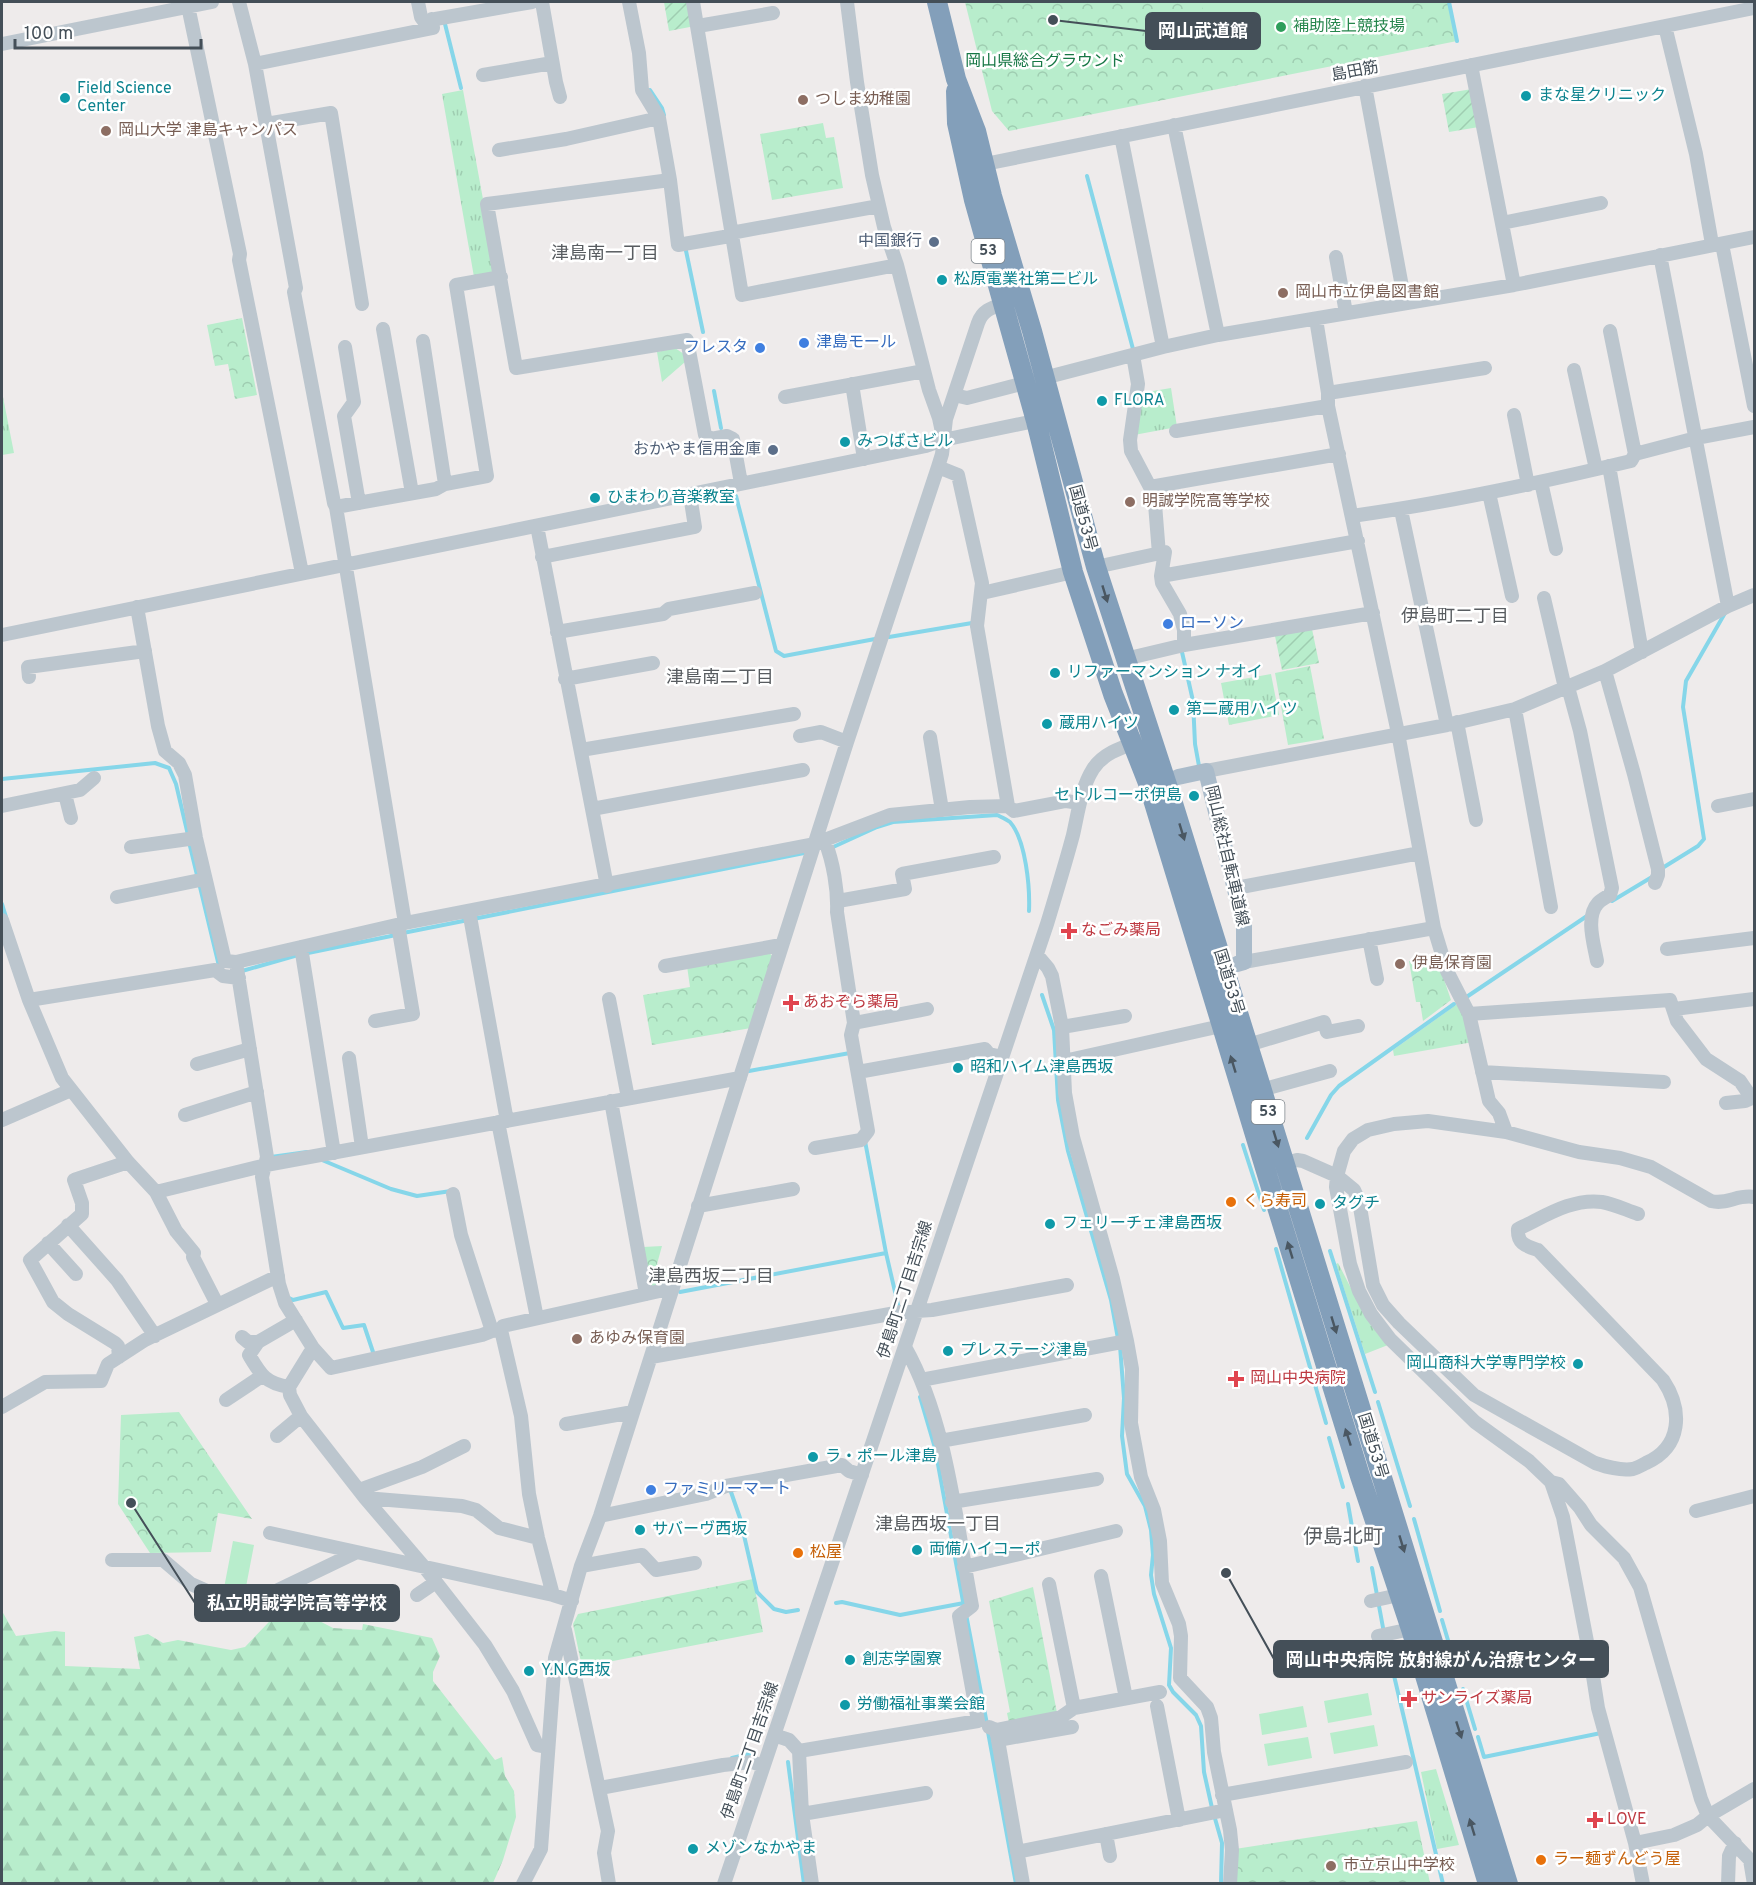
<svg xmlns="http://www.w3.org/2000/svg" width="1756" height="1885" viewBox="0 0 1756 1885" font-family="Overpass,'Noto Sans JP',sans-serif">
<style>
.grass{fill:url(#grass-tufts)}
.forest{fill:url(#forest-firs)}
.park{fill:url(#park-crowns)}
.garden{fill:url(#garden-furrows)}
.pitch{fill:#b8edcc}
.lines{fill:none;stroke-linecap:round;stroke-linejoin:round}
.stream{stroke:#86d6e9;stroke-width:4}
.minor{stroke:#bcc6ce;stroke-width:14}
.major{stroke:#aabbca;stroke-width:16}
.highway{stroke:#839fba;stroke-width:20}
.oneway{fill:#4a5762}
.leisure-dot{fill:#2e9e5b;stroke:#fff;stroke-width:2}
.culture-dot{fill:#0f9aa8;stroke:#fff;stroke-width:2}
.education-dot{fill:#8d6e63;stroke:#fff;stroke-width:2}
.service-dot{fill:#5c6f8a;stroke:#fff;stroke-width:2}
.shop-dot{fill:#3f7fe0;stroke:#fff;stroke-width:2}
.health-dot{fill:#e0444e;stroke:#fff;stroke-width:2}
.food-dot{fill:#e8710a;stroke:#fff;stroke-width:2}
.labels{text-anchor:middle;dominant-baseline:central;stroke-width:5;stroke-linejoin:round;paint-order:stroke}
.shield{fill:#fff;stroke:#7c848a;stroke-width:1.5}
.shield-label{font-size:15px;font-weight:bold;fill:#444f58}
.leisure-label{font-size:16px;fill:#27864d;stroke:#fff;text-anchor:start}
.park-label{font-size:16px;fill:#177745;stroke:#fff}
.street-label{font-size:16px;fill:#444f58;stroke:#fff}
.culture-label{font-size:16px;fill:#0d838f;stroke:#fff;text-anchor:start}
.education-label{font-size:16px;fill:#785e54;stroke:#fff;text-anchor:start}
.service-label{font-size:16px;fill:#4e5e75;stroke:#fff;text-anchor:end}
.shop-label{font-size:16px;fill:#366cbe;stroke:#fff;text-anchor:start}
.health-label{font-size:16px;fill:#be3a42;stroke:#fff;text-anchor:start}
.food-label{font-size:16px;fill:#c56008;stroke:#fff;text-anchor:start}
.neighbourhood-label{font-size:18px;fill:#585c60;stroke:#fff}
.quarter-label{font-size:20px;fill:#585c60;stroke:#fff}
.leader{fill:none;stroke:#444f58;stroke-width:2}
.callout-dot{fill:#444f58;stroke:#fff;stroke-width:2}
.callout{fill:#444f58;stroke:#444f58;stroke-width:2}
.callout-label{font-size:18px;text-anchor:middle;font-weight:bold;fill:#fff}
</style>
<defs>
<pattern id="grass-tufts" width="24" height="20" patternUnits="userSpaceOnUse" patternTransform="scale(1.5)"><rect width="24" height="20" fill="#b8edcc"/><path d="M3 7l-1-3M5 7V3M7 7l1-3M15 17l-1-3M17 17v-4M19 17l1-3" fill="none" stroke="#9fcdb1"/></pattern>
<pattern id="forest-firs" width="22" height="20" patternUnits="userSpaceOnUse" patternTransform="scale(1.5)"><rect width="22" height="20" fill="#b8edcc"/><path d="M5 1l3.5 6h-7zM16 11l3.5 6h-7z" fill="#9fcdb1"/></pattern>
<pattern id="park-crowns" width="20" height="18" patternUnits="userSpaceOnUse" patternTransform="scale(1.5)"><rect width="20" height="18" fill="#b8edcc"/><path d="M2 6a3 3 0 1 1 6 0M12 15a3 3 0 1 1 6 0" fill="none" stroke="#9fcdb1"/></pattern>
<pattern id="garden-furrows" width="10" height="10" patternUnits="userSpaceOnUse" patternTransform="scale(1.5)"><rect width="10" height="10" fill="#b8edcc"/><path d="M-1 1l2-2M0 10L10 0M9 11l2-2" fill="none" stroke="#9fcdb1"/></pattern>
</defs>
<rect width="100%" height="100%" fill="#eeebeb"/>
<path class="grass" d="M463,90l33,180 -4,4 -18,3 -32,-183z
M1171,388l6,39 -43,8 7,-42z
M2,397h1l11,56 -12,2z
M1271,674l8,41 -50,10 -8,-42z
M1460,1002l13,40 -79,14 -1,-6z
M1338,1263l16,31 34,51 -23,9 -29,-90z
M1436,1769l23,76 -22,4 -16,-77z"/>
<path class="forest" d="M291,1599l11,13 31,16 29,2 1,-6 69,14 8,18 -7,16v9l62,79 7,-3 3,19 9,15 2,26 -13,43 -10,23h-491v-272l14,25 39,-5 10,1v34l75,3 -6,-32 14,-3 15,9 15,-3 53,10 14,-3z"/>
<path class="park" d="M965,2h483l9,39 -448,90 -17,-20z
M823,123l3,15 8,-1 9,51 -71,12 -12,-66z
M242,318l15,77 -22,4 -7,-35 -13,2 -8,-41z
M675,348l9,6 1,8 -23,20 -5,-30z
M1310,666l14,73 -36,6 -13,-72z
M768,951l5,6 -22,71 -99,17 -9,-50 47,-8 -3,-21z
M1436,956l15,44 -28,21 -3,-19h-4l-7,-41z
M662,1246l-5,18 13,6 -5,15 -15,3 -7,-41z
M179,1412l73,107 -34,-6 -7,39 -61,1 -32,-49 3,-89z
M753,1579l10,53 -181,35 -9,-43 5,-10z
M1033,1587l24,126 -48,10 -2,-10 3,-1 -21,-111z
M1417,1821l13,62 -197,1 2,-35z"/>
<path class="garden" d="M664,2h26l5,24 -26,5z
M1472,89l7,38 -30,5 -7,-38z
M1312,629l7,34 -37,7 -7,-34z"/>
<path class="pitch" d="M1201,2h214c-63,31 -133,47 -203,44z
M233,1541l21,4 -9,47 -21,-4z
M1368,1693l4,22 -44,8 -4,-22z
M1303,1706l4,21 -45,8 -3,-21z
M1374,1725l4,21 -44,8 -4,-21z
M1308,1737l4,21 -44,8 -4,-22z"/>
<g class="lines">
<path class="stream" d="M1449,2l8,39
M444,20l17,68
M650,90l12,18 2,7
M1087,176l46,173
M685,246l18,86
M714,391l7,37
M736,496l40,155 8,5 91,-17
M889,637l83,-14v3
M1182,652l11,49 2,43 4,22
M2,779l153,-16 14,5 7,16 12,51
M190,846l7,29
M831,848l46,-21 16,-5 104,-7c4,2 9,4 13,7 16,18 20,66 19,89
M1664,867l34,-21 6,-7 -21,-132 3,-26 39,-68
M200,887l19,79
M1612,901l40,-24
M2,904l4,13
M403,933l401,-80
M308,953l88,-18
M242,971l56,-16
M1042,995l12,35 4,70 10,51 43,149 7,39
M1465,998l122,-82
M749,1071l101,-18
M1307,1138l24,-43 8,-9 115,-82
M865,1141l21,112 13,56
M1243,1145l21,65
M271,1157l36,-5
M322,1160l69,29 26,7 34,-5
M1276,1249l50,174
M1330,1251l45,141
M680,1292l206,-39
M289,1298l4,2 33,-8 17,36 21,-3 10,30
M1120,1346l4,52 -2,38 5,38 18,32 6,24 2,25 -2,20 3,19 17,54 -2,37 4,7 23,23 5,11 3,46 8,36
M920,1397l15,51 29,159
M1378,1402l32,104
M1329,1438l14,49
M731,1492l9,26 17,74 17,17 12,3 12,-2
M1348,1504l10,57
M1414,1519l26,92
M1372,1568l12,65 59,251
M836,1603l6,-1 58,13 64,-12
M966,1614l21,110
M1442,1620l16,54
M1463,1689l12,40
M988,1732l28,152
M1478,1737l6,20 117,-24
M732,1758l17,-4
M788,1762l16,122
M1214,1815l8,28 -1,41"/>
<path class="minor" d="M239,2l16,62 178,-36 -1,-9
M418,2l3,15 3,4 108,-19
M542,2l14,80 4,15
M629,2l10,51 3,37 17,28 11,62 8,65 46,-8 7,-4 148,-27
M693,2l49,293 155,-30
M847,2l10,80 15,93 12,52 13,38 32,125 10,28 3,14
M188,6l52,248 -1,6 63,313
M698,26l75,-13
M1665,26l31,128 16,90
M2,44l210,-42
M255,64l41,224 -2,4 40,211 2,4
M1471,65l43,220
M483,75l69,-12
M1365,86l40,217
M266,124l65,-11 31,191
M1174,125l44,210
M1121,136l42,211
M499,150l67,-11 93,-21
M975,163l10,1 769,-156
M670,180l-183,24 29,164 171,-28 18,95 6,4 16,-3 6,3 8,44
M1502,223l99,-20
M1722,244l32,162
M1660,255l68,351
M1336,257l10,56
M1316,319l12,74v13l70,327 36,195 13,43 22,43 20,87 10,12 7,19
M383,329l29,164
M1610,331l25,123
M423,341l22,143
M345,347l9,55 -10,14 15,87
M1133,355l5,29 -8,56 1,11 19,36 5,17 4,50
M1574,370l22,99
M852,384l12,75
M1328,393l157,-25
M954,395l13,3 196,-51 55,-12 296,-50 240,-48
M785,397l139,-26
M1514,415l14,70
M1176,431l152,-25
M1609,466l33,186
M938,467l20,8 24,108 -5,43 31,180
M1541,482l15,67
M1150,487l189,-33
M1489,493l23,103
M1401,510l46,215
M1352,516c94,-13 187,-33 279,-55l4,-7 61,-16 58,-11
M537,526l70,360
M542,557l153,-30 -5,-32
M1096,567l69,-15 -4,24 1,7 18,31 4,16v15
M1161,576l197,-35
M982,593l91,-21
M1544,598l21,90
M137,607l21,119 7,25 14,12 6,12 11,63 29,123 11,1 31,195 -5,20 17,107 6,19 28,45 -24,39 1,8 11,21 64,82 60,70 60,77 28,46 24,54 11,2
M557,632l106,-18 6,-5 86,-16
M2,635l924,-189 17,-6 111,-23
M1125,659l59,-14 189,-32
M1605,671l29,103 24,95v6l-3,8
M29,677l-1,-10 117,-16
M565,679l88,-16
M1568,687l12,44 32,157 -2,7c-4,2 -9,5 -12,8 -13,14 -4,41 -1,58
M1515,709l36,198
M1457,722l19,98
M800,736l21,-4 26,10
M930,737l12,73
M581,750l213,-36
M1206,771l241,-46 68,-16 90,-38 123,-65 26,-11
M65,794l6,24
M2,806l78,-16 14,-12
M1718,806l36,-7
M592,809l211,-39
M131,847l65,-9
M1236,888l184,-35
M117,897l88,-18
M838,901l67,-12 -3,-15 92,-17
M469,911l38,210
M2,920l27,80 33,78 66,84 28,30 110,-27 474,-87
M405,923l-69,-416 100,-18 9,-5 42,-8 -31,-191 45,-8
M1369,939l8,40
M301,947l33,206
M1667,949l87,-11
M1037,955l11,13 4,8 10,51 3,66 8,44 40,142 14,62 5,28 -1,54 10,54 13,33 6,31 2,42 17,41 2,12 -1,42 27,29 4,11 3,34 16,78 2,20 -2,34
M236,962l169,-39 409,-79 76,-29 80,-8 38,-1 6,5 52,-10 14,2
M1244,962l190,-34
M665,966l116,-21
M609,999l19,99
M29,1000l186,-30 8,6 16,2
M1674,1009l80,-10
M1469,1014l201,-14 7,21 29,38 34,22 11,16
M375,1021l38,-7 -15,-89
M854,1023l73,-14
M1062,1027l63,-11
M1248,1045l76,-23 3,10 31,-6
M349,1058l13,89
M1064,1061l157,-35
M197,1064l53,-15
M858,1072l127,-23 4,5 13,3
M1482,1072l182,10
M1261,1090l69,-19
M611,1101l35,193
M1726,1103l19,-2 9,-4
M185,1115l72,-23
M2,1120l69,-30
M498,1122l39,196
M815,1148l46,-8 7,-9 -17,-96 3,-12 -17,-111c1,-23 -4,-50 -12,-71
M1276,1166l21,-6 6,1 34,15 -1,11 14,77 9,27 12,23 19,25 85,83 54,39 22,21 12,35 27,140 8,51 37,135 8,41
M156,1192l20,39 18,22 -1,4 24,47
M453,1194l8,41 31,96 9,-1 2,-4 170,-38
M698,1206l95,-17
M1638,1214c-12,-4 -24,-10 -36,-12 -31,-4 -58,15 -84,27 -1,15 8,17 20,21l125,130c20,30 19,67 -17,83 -4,2 -9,5 -13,6 -13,2 -26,-2 -38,-6l-121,-68 -75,-72 -16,-18 -10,-20 -14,-84 -5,-11 -17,-14 7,-25 9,-12 15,-9 26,-6 34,-3 78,11 73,20 41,6 31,9 60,34c16,4 27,-7 43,-4
M68,1225l49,55 38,56
M48,1243l28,31
M501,1330l20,86 8,78 9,44 15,57
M242,1337l6,5h10
M313,1348l18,20 151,-33 10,-4
M119,1357l-1,-11 -3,-3 -47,-29 -15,-12 -23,-42 52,-46v-11l-8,-23 54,-18
M651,1357l250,-45 31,-2 135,-25
M921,1380l206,-39
M289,1387c-24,-4 -28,-12 -40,-32l9,-13 38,-22
M226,1400l36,-24
M2,1407l43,-25 56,-1 7,-17 37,-24 133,-64
M566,1424l67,-12
M277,1436l24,-20
M940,1441l145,-26
M1551,1482l8,2 21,24 11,17 33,33 16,29 61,212 7,17 42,44 4,24
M359,1490l63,-23 42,-21
M365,1498l97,8 14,4 23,18 39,10
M952,1502l145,-23
M1696,1511l58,-15
M600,1516l106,-22 20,-8 116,-21 7,6 13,4
M270,1533l283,62 19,6
M112,1560h51l28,24 18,8 63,11 6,-13 77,-37
M581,1566l61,-11 14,15 39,-7
M964,1567l152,-36
M1101,1576l25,122
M417,1595l19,-13
M1371,1601l28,-6
M565,1630l43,201 -4,22 5,31
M1378,1636l33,-7
M1157,1706l22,114
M1074,1708l86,-16
M989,1727l7,3 2,10 25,144
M996,1730l65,-13 13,-9 -25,-124
M774,1735l15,5 10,11 179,-30 -19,-105 13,-10c-16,-83 -25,-185 -67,-259
M998,1740l74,-13
M799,1751l3,63 10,70
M600,1788l123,-23 29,-3 11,4
M1222,1795l184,-33
M802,1814l124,-21
M1106,1834l4,22
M1635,1843l39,-8 23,-10 11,-9 46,-27
M1017,1852l209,-42
M523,1884l18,-35 14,-191 26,-92 19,-50 247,-774 91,-275 4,-13 4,-35 32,-96c5,-15 17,-16 31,-21
M724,1884l323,-960c9,-30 18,-59 26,-89 5,-22 8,-47 20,-66 10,-16 30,-22 47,-28
M1728,1884l1,-28 6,-13"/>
<path class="major" d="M1178,777l28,-6 38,155v36l-7,2"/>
<path class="highway" d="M937,2l19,77 20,52 16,65 40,135 64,236 76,233 336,1084
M956,91l1,32 17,77 62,221 37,151 40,122 35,89 125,411 87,282 51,153 77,255"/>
</g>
<defs><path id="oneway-solid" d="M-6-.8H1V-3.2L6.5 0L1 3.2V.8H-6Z" transform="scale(1.5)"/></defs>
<g class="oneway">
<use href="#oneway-solid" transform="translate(1105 594) rotate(73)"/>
<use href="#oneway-solid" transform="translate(1182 832) rotate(73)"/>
<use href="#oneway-solid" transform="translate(1233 1064) rotate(-107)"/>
<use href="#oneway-solid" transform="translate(1276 1139) rotate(73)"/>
<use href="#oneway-solid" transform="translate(1290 1250) rotate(-107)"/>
<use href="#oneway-solid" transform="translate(1334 1325) rotate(73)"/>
<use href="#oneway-solid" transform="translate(1348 1437) rotate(-108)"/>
<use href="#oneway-solid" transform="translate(1402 1544) rotate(73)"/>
<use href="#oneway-solid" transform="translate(1459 1730) rotate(72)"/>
<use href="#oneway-solid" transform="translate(1472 1827) rotate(-107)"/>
</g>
<circle class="leisure-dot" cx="1281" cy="27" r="6"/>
<g class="culture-dot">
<circle cx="1526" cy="96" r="6"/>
<circle cx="65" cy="98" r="6"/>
<circle cx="942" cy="280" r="6"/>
<circle cx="1102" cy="401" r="6"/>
<circle cx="845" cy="442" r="6"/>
<circle cx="595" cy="498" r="6"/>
<circle cx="1055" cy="673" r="6"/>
<circle cx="1174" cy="710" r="6"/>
<circle cx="1047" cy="724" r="6"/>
<circle cx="1194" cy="796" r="6"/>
<circle cx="958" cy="1068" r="6"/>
<circle cx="1320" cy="1204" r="6"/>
<circle cx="1050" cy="1224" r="6"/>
<circle cx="948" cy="1351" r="6"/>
<circle cx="1578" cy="1364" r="6"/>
<circle cx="813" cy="1457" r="6"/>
<circle cx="640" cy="1530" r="6"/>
<circle cx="917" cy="1550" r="6"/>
<circle cx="850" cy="1660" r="6"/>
<circle cx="529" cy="1671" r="6"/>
<circle cx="845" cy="1705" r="6"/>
<circle cx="693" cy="1849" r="6"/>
</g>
<g class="education-dot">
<circle cx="803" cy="100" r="6"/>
<circle cx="106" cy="131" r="6"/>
<circle cx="1283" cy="293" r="6"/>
<circle cx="1130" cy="502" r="6"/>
<circle cx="1400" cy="964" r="6"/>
<circle cx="577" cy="1339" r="6"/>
<circle cx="1331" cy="1866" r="6"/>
</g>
<g class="service-dot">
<circle cx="934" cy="242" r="6"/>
<circle cx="773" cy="450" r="6"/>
</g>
<g class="shop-dot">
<circle cx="804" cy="343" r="6"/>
<circle cx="760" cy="348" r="6"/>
<circle cx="1168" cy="624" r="6"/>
<circle cx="651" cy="1490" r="6"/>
</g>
<g class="health-dot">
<path d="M1066 922h6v6h6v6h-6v6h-6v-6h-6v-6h6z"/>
<path d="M788 994h6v6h6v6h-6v6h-6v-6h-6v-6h6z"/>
<path d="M1233 1370h6v6h6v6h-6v6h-6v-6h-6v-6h6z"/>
<path d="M1406 1690h6v6h6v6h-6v6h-6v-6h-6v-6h6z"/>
<path d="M1592 1811h6v6h6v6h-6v6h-6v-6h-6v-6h6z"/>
</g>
<g class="food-dot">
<circle cx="1231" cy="1202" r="6"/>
<circle cx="798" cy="1553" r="6"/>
<circle cx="1541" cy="1860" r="6"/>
</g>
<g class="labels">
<g class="shield">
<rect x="971.5" y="239" width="33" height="24" rx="4.5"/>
<rect x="1251.5" y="1100" width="33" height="24" rx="4.5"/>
</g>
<g class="shield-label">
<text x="988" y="251">53</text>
<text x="1268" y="1112">53</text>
</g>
<g class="leisure-label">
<text x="1293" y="27">補助陸上競技場</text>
</g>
<g class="park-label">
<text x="1045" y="62">岡山県総合グラウンド</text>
</g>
<g class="street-label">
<text transform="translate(1355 72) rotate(-11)">島田筋</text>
<text transform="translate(1082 518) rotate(75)">国道53号</text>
<text transform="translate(1226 856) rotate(77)">岡山総社自転車道線</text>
<text transform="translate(1228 982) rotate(73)">国道53号</text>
<text transform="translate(906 1290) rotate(-72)">伊島町二丁目吉宗線</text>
<text transform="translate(1372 1446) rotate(73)">国道53号</text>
<text transform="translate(751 1751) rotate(-71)">伊島町二丁目吉宗線</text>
</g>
<g class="culture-label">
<text x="77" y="89">Field Science<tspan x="77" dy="18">Center</tspan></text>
<text x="1538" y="96">まな星クリニック</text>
<text x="954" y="280">松原電業社第二ビル</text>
<text x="1114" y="401">FLORA</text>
<text x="857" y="442">みつばさビル</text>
<text x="607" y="498">ひまわり音楽教室</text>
<text x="1067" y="673">リファーマンション ナオイ</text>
<text x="1186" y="710">第二蔵用ハイツ</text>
<text x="1059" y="724">蔵用ハイツ</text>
<text x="1182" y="796" text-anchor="end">セトルコーポ伊島</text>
<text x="970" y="1068">昭和ハイム津島西坂</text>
<text x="1332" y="1204">タグチ</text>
<text x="1062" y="1224">フェリーチェ津島西坂</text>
<text x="960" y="1351">プレステージ津島</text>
<text x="1566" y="1364" text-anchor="end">岡山商科大学専門学校</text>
<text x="825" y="1457">ラ・ポール津島</text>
<text x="652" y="1530">サバーヴ西坂</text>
<text x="929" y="1550">両備ハイコーポ</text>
<text x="862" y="1660">創志学園寮</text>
<text x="541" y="1671">Y.N.G西坂</text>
<text x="857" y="1705">労働福祉事業会館</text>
<text x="705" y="1849">メゾンなかやま</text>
</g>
<g class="education-label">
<text x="815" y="100">つしま幼稚園</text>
<text x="118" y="131">岡山大学 津島キャンパス</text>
<text x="1295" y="293">岡山市立伊島図書館</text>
<text x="1142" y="502">明誠学院高等学校</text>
<text x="1412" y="964">伊島保育園</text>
<text x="589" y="1339">あゆみ保育園</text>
<text x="1343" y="1866">市立京山中学校</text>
</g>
<g class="service-label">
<text x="922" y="242">中国銀行</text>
<text x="761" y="450">おかやま信用金庫</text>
</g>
<g class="shop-label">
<text x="816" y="343">津島モール</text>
<text x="748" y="348" text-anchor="end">フレスタ</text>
<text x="1180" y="624">ローソン</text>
<text x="663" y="1490">ファミリーマート</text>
</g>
<g class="health-label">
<text x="1081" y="931">なごみ薬局</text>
<text x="803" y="1003">あおぞら薬局</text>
<text x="1250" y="1379">岡山中央病院</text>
<text x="1421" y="1699">サンライズ薬局</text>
<text x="1607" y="1820">LOVE</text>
</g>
<g class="food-label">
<text x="1243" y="1202">くら寿司</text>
<text x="810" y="1553">松屋</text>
<text x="1553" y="1860">ラー麺ずんどう屋</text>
</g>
<g class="neighbourhood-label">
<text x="605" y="254">津島南一丁目</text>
<text x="1455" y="617">伊島町二丁目</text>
<text x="720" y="678">津島南二丁目</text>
<text x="711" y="1277">津島西坂二丁目</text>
<text x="938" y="1525">津島西坂一丁目</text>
</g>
<g class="quarter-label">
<text x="1343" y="1538">伊島北町</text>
</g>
</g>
<path class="leader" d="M1053 20L1146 31M131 1503L195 1603M1226 1573L1274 1659"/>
<g class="callout-dot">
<circle cx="1053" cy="20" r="6"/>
<circle cx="131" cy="1503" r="6"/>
<circle cx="1226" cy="1573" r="6"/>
</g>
<g class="callout">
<rect x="1146" y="13" width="114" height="36" rx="6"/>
<rect x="195" y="1585" width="204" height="36" rx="6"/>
<rect x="1274" y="1641" width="334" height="36" rx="6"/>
</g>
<g class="callout-label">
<text x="1203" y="37">岡山武道館</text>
<text x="297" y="1609">私立明誠学院高等学校</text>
<text x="1441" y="1666">岡山中央病院 放射線がん治療センター</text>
</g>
<rect width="1756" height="1885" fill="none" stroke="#444f58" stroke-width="6"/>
<path d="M15 39v9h186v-9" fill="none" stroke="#444f58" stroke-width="3"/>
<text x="24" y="39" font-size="18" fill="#444f58" stroke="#ffffff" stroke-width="4.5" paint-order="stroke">100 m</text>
</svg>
